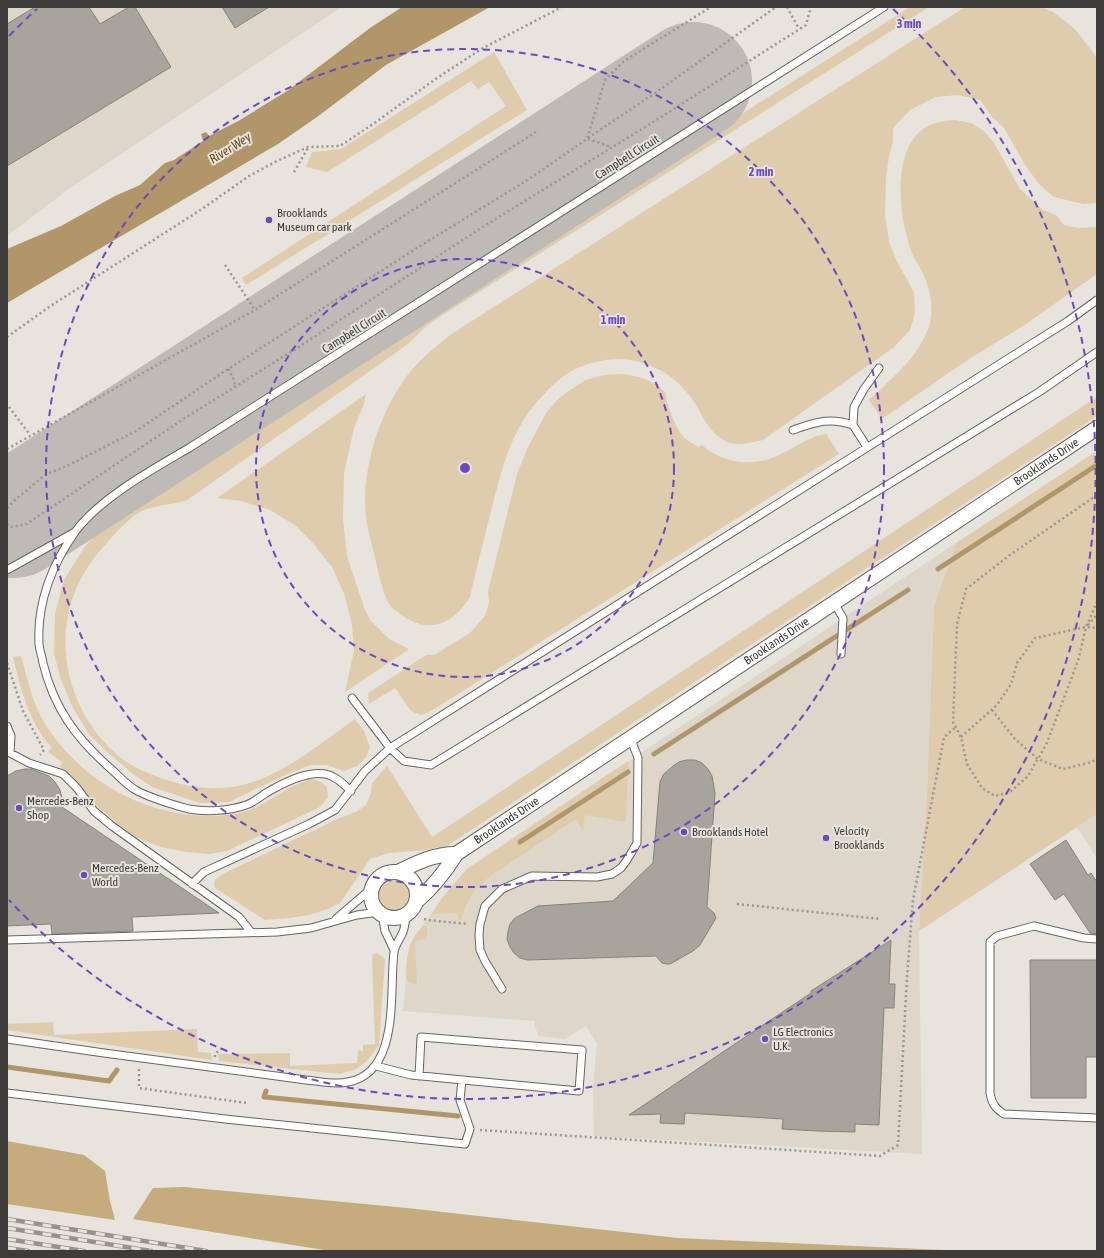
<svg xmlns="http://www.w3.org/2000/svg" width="1104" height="1258" viewBox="0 0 1104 1258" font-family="'Asap Condensed',sans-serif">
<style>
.built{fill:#ddd6c9}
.green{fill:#dfccac}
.forest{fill:#c6ab7d}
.water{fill:#b09668}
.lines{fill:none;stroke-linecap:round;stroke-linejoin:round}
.stream{stroke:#b09668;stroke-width:5}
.runway{stroke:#bebbb6;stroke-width:118}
.building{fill:#a7a49e;stroke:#86837d}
.service-casing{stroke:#68645f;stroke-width:9}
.minor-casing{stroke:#68645f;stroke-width:16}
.path{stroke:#999692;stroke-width:2.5;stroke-dasharray:2 3;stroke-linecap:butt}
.service{stroke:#fff;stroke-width:7}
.minor{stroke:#fff;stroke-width:14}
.rail-casing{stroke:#96938f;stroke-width:4.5}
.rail{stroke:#e7e3dd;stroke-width:3;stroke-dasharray:9;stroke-linecap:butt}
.ring{fill:none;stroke:#6a4ac3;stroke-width:2;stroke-dasharray:7 5}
.poi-dot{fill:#6a4ac3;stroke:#e7e3dd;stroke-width:1.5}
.labels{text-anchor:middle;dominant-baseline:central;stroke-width:4;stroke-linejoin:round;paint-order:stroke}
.street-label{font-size:12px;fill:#3e3c3a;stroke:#e7e3dd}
.poi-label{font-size:12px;fill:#3e3c3a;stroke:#e7e3dd;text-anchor:start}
.water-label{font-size:13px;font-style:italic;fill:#6a4e17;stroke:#e7e3dd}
.centre{fill:#6a4ac3;stroke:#e7e3dd;stroke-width:2}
.ring-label{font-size:12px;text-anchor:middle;font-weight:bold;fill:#6a4ac3;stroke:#e7e3dd;stroke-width:4;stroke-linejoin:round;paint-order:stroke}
</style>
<rect width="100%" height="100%" fill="#e7e3dd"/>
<path class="built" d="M7,7h335l-276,184 -59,45z
M956,543l-22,65 -7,185 -8,138 3,223 -328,-18 -1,-48 4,-45 -11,-17 -21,13 -27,-3 -4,-15 -131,-10 6,-64 6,-12 12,-15 15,-22 25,-29z
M1097,814v45l-20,-32z"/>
<path class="green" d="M910,7h19l-491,311 -14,10 -16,16 -222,157c-10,2 -36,6 -44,10 -15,8 -27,23 -38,35 -13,14 -25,33 -31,51 -20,58 1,123 48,161 11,9 27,15 40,20 25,9 51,13 77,8 42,-8 83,-43 117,-67l9,12 6,16 -4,10 -9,9 -13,5 -17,-6h-17l-27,11 -54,26 -29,1 -48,-16 -19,-13 -27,-23 -17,-17 -16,-26 -13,-31 -6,-24 1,-39 9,-34 21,-34 48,-46z
M968,7h73l12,5 22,17 22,29v145l-14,1 -29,-7 -14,-12 -13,-17 -23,-40 -12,-11 -12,-17 -22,-5 -22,2 -26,13 -17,18v14l-4,14 -3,22 -1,36 4,28 9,22 10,17 6,12 1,20 -5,17 -16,17 -131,93c-11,2 -23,6 -33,3 -3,0 -6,-3 -8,-4 -14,-9 -19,-22 -27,-36 -7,-10 -16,-21 -27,-28 -21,-14 -48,-20 -72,-13 -22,5 -35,14 -51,31 -35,35 -43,76 -55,122 -7,28 -14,55 -20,82 -18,29 -43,38 -71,16 -3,-2 -7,-5 -9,-8 -6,-6 -14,-42 -16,-52 -5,-17 -9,-36 -9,-54 1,-42 16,-87 41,-122 12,-16 28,-29 44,-42l512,-326z
M494,52l33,58 -281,175 -4,-7 264,-172 -17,-24 -11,7 -7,-8 -144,91 -21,-5 6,-15 29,-3z
M955,120l16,3 13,8 10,12 26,46 23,21 13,5 8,10 14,3 19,-1v47l-71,50 -63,39 -81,56 -13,-19c21,-20 44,-38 56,-64 2,-5 5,-10 5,-14 4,-21 -1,-38 -11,-56 -2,-4 -6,-9 -7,-13 -13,-33 -22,-104 14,-126 9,-5 18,-6 29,-7z
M623,374c19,3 29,6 43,19 -1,11 9,31 15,41 5,6 11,10 18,13l3,-2c16,15 41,21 63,15 7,-1 15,-6 22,-9 13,-7 25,-15 39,-17l13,20 -408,257 -10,4 -10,-4 -16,-23 -26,16 -1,-11 58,-38h8l36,-22 15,-17 4,-13 -1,-12 29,-117 10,-25 19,-36 13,-15 14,-10 13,-8 18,-5z
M366,394l-2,10 -10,24 -10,45 -1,45 4,38 18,54 6,11 18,18 20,10 -64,43 9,-41 -2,-26 -8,-32 -12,-26 -21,-26 -15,-15 -26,-16 -29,-9 -24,-3z
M1097,397v19l-656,434 -3,-3 -11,3 -38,3 -19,6 -30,44 -12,6 -19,6 -20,3 -24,2 -50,-32 -1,-3 1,-5 8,-6 114,-55 19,-7 10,-7 5,-12 1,-10 15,-17 45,71z
M1097,451v363l-178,117 8,-138 7,-186 22,-64z
M21,656c6,21 11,47 23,66 40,66 120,105 196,91 21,-4 42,-24 63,-31 2,-1 6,-3 8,-3 6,0 12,4 16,8l1,10 -8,10 -93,44 -18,3 -23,-2 -25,-5 -26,-10 -17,-13 -25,-21 -33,-37 3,-3 -15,-11 4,-4c-23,-26 -31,-58 -39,-91z
M628,761l-2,61 -41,-7 -2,16 -7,-12 -84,56c-18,14 -24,23 -31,45h-3v-7l-26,1 10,-16 25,-29z
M378 895a16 16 0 1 1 32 0a16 16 0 1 1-32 0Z
M423,926h4v13l-12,2 2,43h-3l-8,-4c1,-24 0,-35 17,-54z
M377,953l8,6 -6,86 -12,16 -11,8 -17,5 -120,-13 -1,-7 72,-1v13l67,-3 1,-13 5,1v-6l12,-1 -3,-89z
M53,1022l1,13 143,-6 1,23 13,1 1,7 -205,-30v-6z"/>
<path class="forest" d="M7,1141l77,14 21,16 5,30 5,19 -108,-16z
M184,1187l223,21 271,30 287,13h-635l-197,-32 20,-31z"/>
<path class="water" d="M402,7h88l-104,58 -69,52 -39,27 -271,159v-54l54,-23 54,-30 25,-11 25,-22 9,-3 29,-19 -2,-7 5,-2 3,4 31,-16 47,-29 83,-63z"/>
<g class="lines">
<path class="stream" d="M938,569l159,-104
M654,754l254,-164
M520,842l108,-70
M7,1067l102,14 8,-11
M266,1091l-2,6 194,19"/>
<path class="runway" d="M14,519l679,-438"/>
</g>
<path class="building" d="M35,7h54l11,17 29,-17h6l36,60 -164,99v-142z
M222,7h47l-34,21z
M686,760h9l7,3 6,6 4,7 3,17 -8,114 7,6 2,5 -16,27 -7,6 -23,13h-3l-5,-1 -6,-7 -128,4 -8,-2 -6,-5 -4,-6 -3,-8 1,-7 2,-8 5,-6 23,-12 75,-5 40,-38 7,-81 3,-7 10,-9 6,-4z
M25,769h6l18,7 6,6 5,8 2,8v9l157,106 -87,4 1,14 -81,3 -1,-10 -44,2v-150l9,-5z
M1066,840l22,35 3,-2 6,9v52l-7,-1 -26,-39 -9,6 -25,-36z
M891,940l-2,44h6l-1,24h-10l-5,117 -24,-1v8l-38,-1 -35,-2 1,-10 -98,-6 -1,11 -24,-1 1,-9 -32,1 182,-122v-2z
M1030,960h67v97h-11v41h-55z"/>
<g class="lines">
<defs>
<path id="service" d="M853,425l1,-18 10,-18 15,-21
M793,430c23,-8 36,-13 60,-5l14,22
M7,570l68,-38
M834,603l9,15 -2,36
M352,698l38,50 14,13 27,4 608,-373 58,-40
M7,726l4,10 -1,17 19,10 34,11 14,14 17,23 18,15 127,91 12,15
M351,791c-5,-4 -10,-10 -16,-13 -19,-13 -52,5 -69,15 -6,4 -13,10 -20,12 -16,6 -41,7 -57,4 -12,-3 -45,-13 -55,-20 -8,-5 -15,-13 -23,-20 -34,-30 -57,-60 -68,-106 -1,-7 -4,-14 -4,-20 -2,-40 13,-78 36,-111 25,-34 78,-63 114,-84l695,-441
M192,884l12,-12 105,-48 26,-14 30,-39 25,-23 678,-427 29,-21
M382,914l3,17 9,19
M336,919l36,-31
M1097,939l-13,-1 -50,-12 -37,10 -7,6v151c2,11 5,15 14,21l93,4
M7,940l270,-8 34,-4 46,-13 22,-3
M502,989l-17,-28 -5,-11 -1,-15 1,-11 5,-18 17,-17 30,-13 65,1 15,-3 9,-6 6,-8 10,-17 1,-85 -7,-19
M7,1039l97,14 202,27c13,1 28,5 42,2 53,-9 41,-92 46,-130 1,-7 6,-13 9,-20 2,-5 2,-12 4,-18
M376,1066l35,9 168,16 3,-41 -161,-13 -2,39
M7,1093l218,26 240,25 5,-15 -10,-29 2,-20"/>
<g id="minor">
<circle cx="394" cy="895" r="23"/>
<path d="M398,872c20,-10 36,-18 58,-18"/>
<path id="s1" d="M417,901c16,-14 28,-29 39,-47l641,-426"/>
</g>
</defs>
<use href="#service" class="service-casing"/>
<use href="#minor" class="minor-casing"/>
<path class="path" d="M787,7l12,22
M588,138l67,-45 121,-86
M588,139l23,8
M294,172l14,-24
M225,265l30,45
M7,337l42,-30 153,-98 47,-33 28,-15 31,-14 32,-1 36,-24 61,-44 46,-30 79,-41
M228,369l5,8 2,9
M9,407l21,28
M7,449l248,-139 281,-178
M1097,495l-87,60 -44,34 -9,35 -4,98 8,15 6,27 15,24 13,8 15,-4 18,-16 18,-31 32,-84 8,-34 11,-25
M1095,497l2,3
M7,508l8,-8 30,-25 24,-10 67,-34 92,-62 189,-121 112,-69 58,-40 18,-59 19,-19 87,-54
M7,524l3,3 15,-2 160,-107 109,-68 187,-122 177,-109 148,-94 5,-18
M1088,625l9,-10
M7,663l16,48 21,39 -4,5
M992,710l23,29 23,20 25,10 29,-7 5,-4
M961,737l36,-32 14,-21 6,-21 18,-25 51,-11 11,1
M737,904l144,15
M424,919l3,1 41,4
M215,1057v-3l8,-7
M139,1069v19l108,15
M480,1130l400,26 18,-11 9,-168 6,-77 31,-163 12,-10"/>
<use href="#service" class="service"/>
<use href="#minor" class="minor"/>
<defs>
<path id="rail" d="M7,1219l199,32
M7,1228l144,23
M7,1239l77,12
M7,1248l21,3"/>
</defs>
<use href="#rail" class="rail-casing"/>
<use href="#rail" class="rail"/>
</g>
<g class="ring">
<circle cx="465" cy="468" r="209"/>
<circle cx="465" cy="468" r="419"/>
<path d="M9 36A628 628 0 0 1 37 9M893 9A628 628 0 1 1 9 900"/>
</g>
<g class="poi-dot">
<circle cx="269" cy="220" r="4"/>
<circle cx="19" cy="808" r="4"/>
<circle cx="684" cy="832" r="4"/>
<circle cx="826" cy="838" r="4"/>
<circle cx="84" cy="875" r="4"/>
<circle cx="765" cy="1039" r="4"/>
</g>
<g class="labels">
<g class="street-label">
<text transform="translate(627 157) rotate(-32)">Campbell Circuit</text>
<text transform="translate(354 331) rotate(-32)">Campbell Circuit</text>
<text stroke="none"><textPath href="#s1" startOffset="770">Brooklands Drive</textPath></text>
<text stroke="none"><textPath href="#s1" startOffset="446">Brooklands Drive</textPath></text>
<text stroke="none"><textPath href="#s1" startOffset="122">Brooklands Drive</textPath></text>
</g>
<g class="poi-label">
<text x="277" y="213">Brooklands<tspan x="277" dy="14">Museum car park</tspan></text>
<text x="27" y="801">Mercedes-Benz<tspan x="27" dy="14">Shop</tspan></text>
<text x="834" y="831">Velocity<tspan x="834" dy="14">Brooklands</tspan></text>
<text x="692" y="832">Brooklands Hotel</text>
<text x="92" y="868">Mercedes-Benz<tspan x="92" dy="14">World</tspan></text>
<text x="773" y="1032">LG Electronics<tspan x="773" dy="14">U.K.</tspan></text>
</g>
<g class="water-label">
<text transform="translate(230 148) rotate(-32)">River Wey</text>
</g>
</g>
<circle cx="465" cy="468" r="6" class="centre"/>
<g class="ring-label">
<text x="909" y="28">3 min</text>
<text x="761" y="176">2 min</text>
<text x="613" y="324">1 min</text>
</g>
<rect width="1104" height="1258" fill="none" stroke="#3e3c3a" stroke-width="16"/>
</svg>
